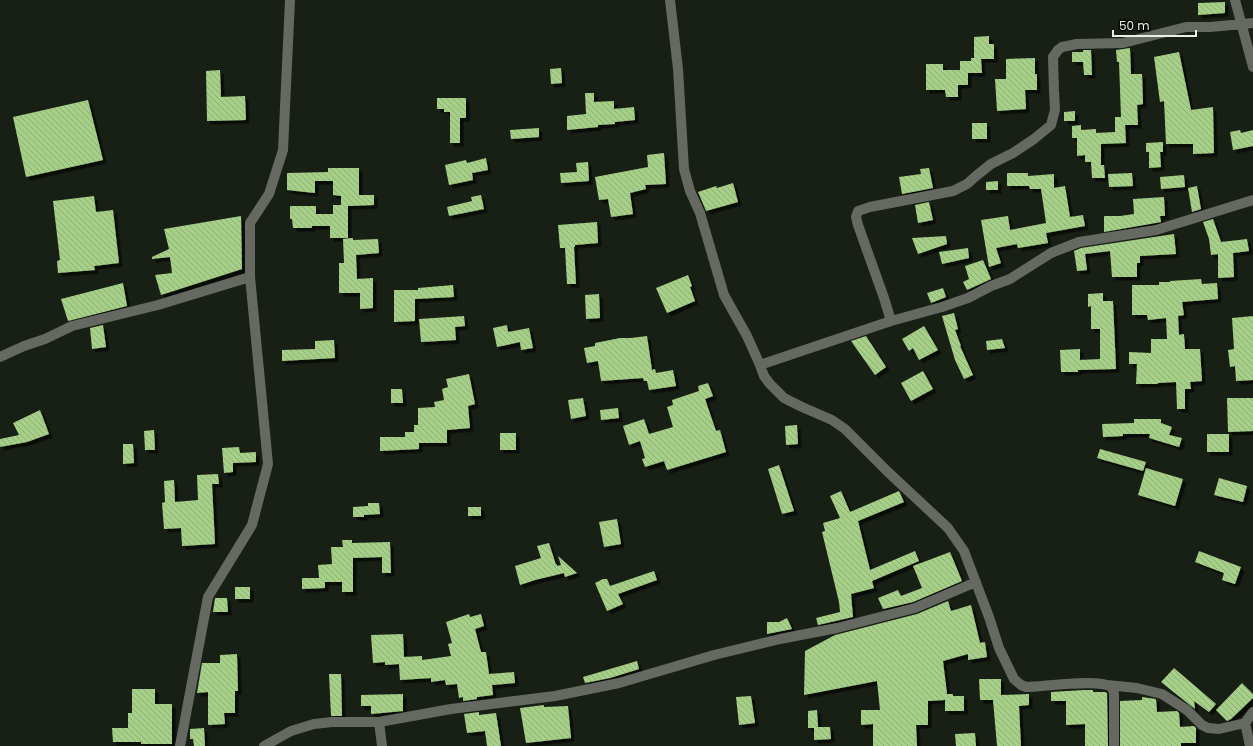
<svg xmlns="http://www.w3.org/2000/svg" width="1253" height="746" viewBox="0 0 1253 746" font-family="Poppins,sans-serif">
<style>
.building{fill:url(#building-back-hatch);filter:url(#shadow)}
.lines{fill:none;stroke-linecap:round;stroke-linejoin:round}
.street{stroke:#656962;stroke-width:10}
</style>
<defs>
<pattern id="building-back-hatch" width="6" height="6" patternUnits="userSpaceOnUse"><rect width="6" height="6" fill="#a6d088"/><path d="M-1 5l2 2M0 0l6 6M5-1l2 2" fill="none" stroke="#8eae77"/></pattern>
<filter id="shadow"><feDropShadow dx="3.5" dy="3.5" stdDeviation="0" flood-color="#0009"/></filter>
</defs>
<rect width="100%" height="100%" fill="#181f14"/>
<path class="building" d="M1225,2v11l-27,2v-12z
M989,36v8h5v15h-13l1,14h-14v12h-10v12h-12l-1,-7h-19v-26h17v6h17v-9h11v-3h3v-21z
M1130,48l1,26h11l1,30 -6,1 1,20h-13l1,18 -25,1v21h3l1,13h-13l-1,-16h-6v-7l-8,1v-18h-5v-12l9,-1v5l15,-1v4l19,-1v-15h6l-2,-55h-2l-1,-12z
M1083,50h8l1,25h-8l-1,-13h-11v-10h11z
M1179,52l12,58 22,-3 1,46 -21,1v-10h-27l-2,-43 -4,1 -6,-45z
M1035,58v16h2v16h-12l1,19 -29,2 -2,-32h11v-20z
M561,68l1,15 -11,1 -1,-15z
M220,70l1,27 24,-1 1,24 -39,1 -1,-50z
M585,93h9v9l20,-1v8l20,-2 1,13 -20,2v2l-17,1v2l-31,3v-14l19,-2z
M437,98h29v20h-6v25h-10v-31h-6v-3h-7z
M88,100l15,60 -77,17 -13,-60z
M1075,111v10h-11v-9z
M972,123h15v16h-15z
M539,128v9l-28,2 -1,-9z
M1240,130l1,3 12,-3v16l-20,4 -3,-18z
M1163,142v10h-3l1,15 -12,1v-16h-3v-9z
M664,153l2,31 -21,1 1,4 -16,4 3,21 -22,3 -3,-18 -9,1 -4,-23 53,-10 -1,-12z
M486,158l2,12 -16,3 1,7 -24,5 -4,-20 21,-5 1,3z
M588,162l1,19 -28,2 -1,-10 17,-1 -1,-9z
M328,168h31v27h15v10l-26,1v32h-18v-12h-18v2h-19l-1,-9h-2v-13h26v8h17v-9h8v-9l-8,-1v-14h-18v12l-28,-3v-17l41,-1z
M929,168l4,20 -31,6 -3,-17 22,-3 -1,-5z
M1007,173h21v3l26,-2v14l11,-2 5,31 13,-2 2,11 -39,7 2,10 -30,5 -1,-4 -21,4 5,15 -12,4 -8,-47 27,-4 2,14 36,-7 -5,-34h-11l-1,-3h-22z
M1132,173l1,13 -24,1 -1,-13z
M1184,175l1,12 -24,2 -1,-12z
M998,181v9h-12v-8z
M733,183l5,19 -32,9 -8,-19 18,-6 1,2z
M1197,186l4,23 -9,3 -4,-24z
M481,195l3,14 -35,7 -2,-9 25,-6 -1,-4z
M94,196l2,16 17,-2 6,53 -25,3 1,4 -37,3 -1,-12 3,-1 -7,-59z
M1164,197l1,19h-5l1,6 -57,10v-16h16l14,-2 -1,-15z
M929,202l4,18 -15,3 -3,-18z
M241,216l1,53 -81,26 -6,-20 17,-2 -2,-16 -18,2v-2l17,-8 -5,-20z
M1213,219l8,23 26,-3 2,12 -16,2 1,24 -16,1v-24l-7,1 -2,-16 -6,-17z
M597,222l1,21 -23,2v2h-1l2,37h-9l-2,-36h-5l-2,-23z
M1174,234l2,20 -36,2v7h-3v14h-25l-2,-26 -25,3 2,16 -10,1 -3,-20 7,-3z
M946,236l1,8 -29,10 -6,-16z
M353,238v2l25,-1 1,14 -23,2 1,24 16,-1v30l-13,1v-16h-21v-30h5l-1,-24z
M968,248l1,10 -27,6 -3,-12z
M983,260l8,19 -24,11 -4,-8 6,-3 -4,-13z
M688,275l4,11 -2,1 5,14 -28,12 -11,-25z
M1201,279l1,5 15,-1 1,16 -36,3 2,13 -6,1 1,19 5,-1 1,15h15l2,32 -12,1 1,7h-6v20h-8l-1,-27 -18,1v1h-22l1,-20h-8v-12l22,1v-14h16l-1,-21 -18,2 -1,-5h-15v-30h27v-3h11v-1z
M123,283l4,23 -59,15 -7,-22z
M453,285l1,12 -39,2v22l-21,1v-32h24v-2z
M943,288l3,9 -15,6 -4,-10z
M1103,293v8h10l3,68 -38,1v2h-17l-1,-22 20,-1v11l20,-1v-30h-9v-23l-3,1v-13z
M599,294l1,24 -14,1 -1,-24z
M954,313l4,16 -3,1 6,16h-1l13,29 -9,4 -9,-19 -13,-44z
M464,316l1,10 -10,1 1,13 -35,2 -2,-23z
M1253,316v64l-17,1 -1,-15 -5,1 -2,-17 6,-1 -2,-31z
M103,325l3,22 -14,2 -2,-21z
M507,325l1,7 21,-4 4,20 -12,2 -1,-8 -23,5 -4,-19z
M924,326l14,24 -19,10 -6,-12 -4,3 -7,-12z
M647,336l5,34 3,-1 1,4 17,-3 3,16 -27,4 -2,-9h-3l-1,-3 -42,3 -3,-20 -11,2 -3,-15 11,-2v-3l25,-5h11z
M866,336l20,31 -11,8 -24,-34z
M1002,339l3,9 -18,2 -1,-9z
M334,340l1,18 -53,3v-11l33,-1v-8z
M923,371l10,18 -22,12 -10,-18z
M469,374l6,30 -7,2 2,22 -23,2v13h-28v6l-39,2v-14h25v-5h9v-7h4v-17l17,-1 -1,-5 10,-2 -2,-11 6,-2 -2,-8z
M708,383l5,13 -8,3 11,32 4,-1 6,22 -59,18 -3,-9 -19,6 -3,-8 3,-1 -5,-17 -11,4 -6,-19 21,-7 5,15 24,-7 -6,-20 6,-2 -1,-5 27,-9 -1,-5z
M391,389h11l1,14h-12z
M583,398l3,18 -15,3 -3,-19z
M1227,398h26v33l-25,1z
M618,408l1,10 -18,2 -1,-10z
M40,410l9,24 -22,8 -27,5v-8l19,-4 -6,-12z
M1134,419h27v4l11,4 -3,8 13,3 -3,9 -30,-9 1,-4h-27v2l-20,1 -1,-13 32,-1z
M797,425l1,19 -12,1 -1,-19z
M154,430l1,20h-10l-1,-19z
M500,433h16v17h-16z
M1207,434h22v18h-22z
M123,444h10l1,19 -11,1z
M239,447l1,6 16,-1v10l-23,1v9l-9,1 -2,-25z
M1100,449l46,13 -3,9 -46,-13z
M779,465l15,46 -12,3 -14,-45z
M1146,468l37,11 -8,27 -37,-11z
M218,474l1,10h-7l3,60 -33,2 -1,-18 -17,1 -2,-26 3,-1 -1,-21 10,-1 1,22 23,-2 -1,-25z
M1219,478l28,8 -4,16 -29,-7z
M841,491l9,21 49,-21 5,11 -46,19 12,49 45,-19 4,10 -47,20 2,7 -23,6 2,23 -35,8 -2,-7 24,-6 -1,-10 -17,-70 3,-1 -2,-8 17,-5 -10,-22z
M368,503h11l1,11 -16,1v2h-11v-10l15,-1z
M468,507h13v9h-13z
M617,519l4,25 -17,3 -5,-25z
M342,540h10v3l38,-1 1,31h-9v-16l-29,1v34h-11v-10h-17v6l-23,1v-11h17l-1,-13 14,-1 -1,-17h12z
M549,543l7,22 1,-1v2l4,-1 -3,-9 19,17 -12,4 -1,-4 -29,7 -15,5 -5,-19 26,-8 -4,-12z
M1199,551l42,16 -6,17 -13,-4 2,-7 -29,-11z
M950,552l12,29 -49,21 -30,7 -5,-11 20,-8 3,6 21,-8 -9,-22z
M654,571l3,9 -39,14 5,10 -16,7 -12,-28 8,-4h4l3,7z
M235,587h15v12h-15z
M215,598h12l1,14h-15z
M948,601l3,10 20,-6 9,38 5,-1 2,15 -19,3v-6l-25,7 4,33h6v2h11v15h-19v-11l-17,1v24h-12l1,21h-44v-22l-12,1v-15h19l-3,-29 -73,14 1,-44 30,-16 82,-21z
M469,614l1,3 11,-3 3,12 -9,3 6,23h5l3,22 25,-2 1,11 -23,2 1,10 -16,2v2l-14,2v-4l-4,1 -2,-14 -11,1 -1,-5 -14,2v-4l-31,2 -1,-16 -14,1v-3l-12,1 -2,-28 32,-1 1,23 18,-1v4l29,-4 -3,-12 4,-1 -6,-21z
M787,618l5,11 -25,5v-12h12z
M237,654l1,37h-3v22h-11l1,11 -17,1v-33l-11,1 5,-30h18v-8z
M637,661l2,8 -29,9 -25,5 -2,-6z
M1174,668l42,36 -7,8 -15,-11 1,8 -34,-27z
M329,674h12l1,42h-11z
M979,679h22v16l28,-1v11l-10,1 2,40h-24l-4,-46h-13z
M1242,683l11,11v4l-22,21 -4,2 -11,-11z
M132,689h23v15h17v40h-31v-2h-28l-1,-14h16v-15h4z
M1084,690h9v2h12l2,1 1,53h-23v-22l-19,1v-24h-15v-9z
M403,694v17l-32,3v-8h-10v-11z
M751,696l4,27 -16,2 -3,-28z
M1142,697l14,2 1,13 20,-1 2,2 1,14 14,-1 2,2v15h-15v3h-61v-45l22,-1z
M544,705v2l24,-1 3,32 -45,5 -6,-35z
M817,710l1,17h12l1,12 -17,1v-12h-6v-17z
M479,712v3l17,-2 5,33h-14l-2,-15 -18,2 -3,-19z
M204,728l1,18h-11l-1,-7h-3v-10z
M975,733l1,13h-20l-1,-12z"/>
<g class="lines">
<path class="street" d="M670,0l8,69 6,100 6,22 10,22 24,82 23,41 13,29
M1235,0l18,67
M891,321l-7,-23 -26,-73 -2,-8 2,-6 12,-4 83,-16 14,-7 9,-8 15,-12 22,-11 21,-14 17,-14 4,-15 -1,-19 -1,-34 5,-7 4,-3 15,-3 46,-1 63,-16h24l43,-4
M0,357l24,-11 21,-7 27,-13 86,-21 92,-28
M1107,685l30,3 25,6 25,16 15,15 6,3 11,1 26,-6
M379,722l3,24
M180,746l28,-149 44,-72 16,-61 -18,-187v-54l19,-29 14,-44 7,-150
M264,746l27,-15 23,-7 18,-2h47l72,-13 104,-13 64,-13 95,-28 66,-16 57,-11 78,-20 61,-26
M1114,746v-50c0,-3 0,-6 -3,-9 -11,-9 -69,0 -85,0l-5,-2 -7,-6 -15,-31 -10,-31 -25,-66 -16,-23 -60,-56 -43,-43 -13,-9 -30,-13 -18,-9 -14,-14 -6,-8 -4,-11 131,-44 51,-14 26,-9 23,-12 19,-7 41,-26 28,-11 77,-12 97,-30
M1250,746l-5,-23 8,-11"/>
</g>
<path d="M1113 30v6h83v-6" fill="none" stroke="#eaefe7" stroke-width="2"/>
<text x="1119" y="30" font-size="12" fill="#eaefe7" stroke="#060804" stroke-width="3" paint-order="stroke">50 m</text>
</svg>
